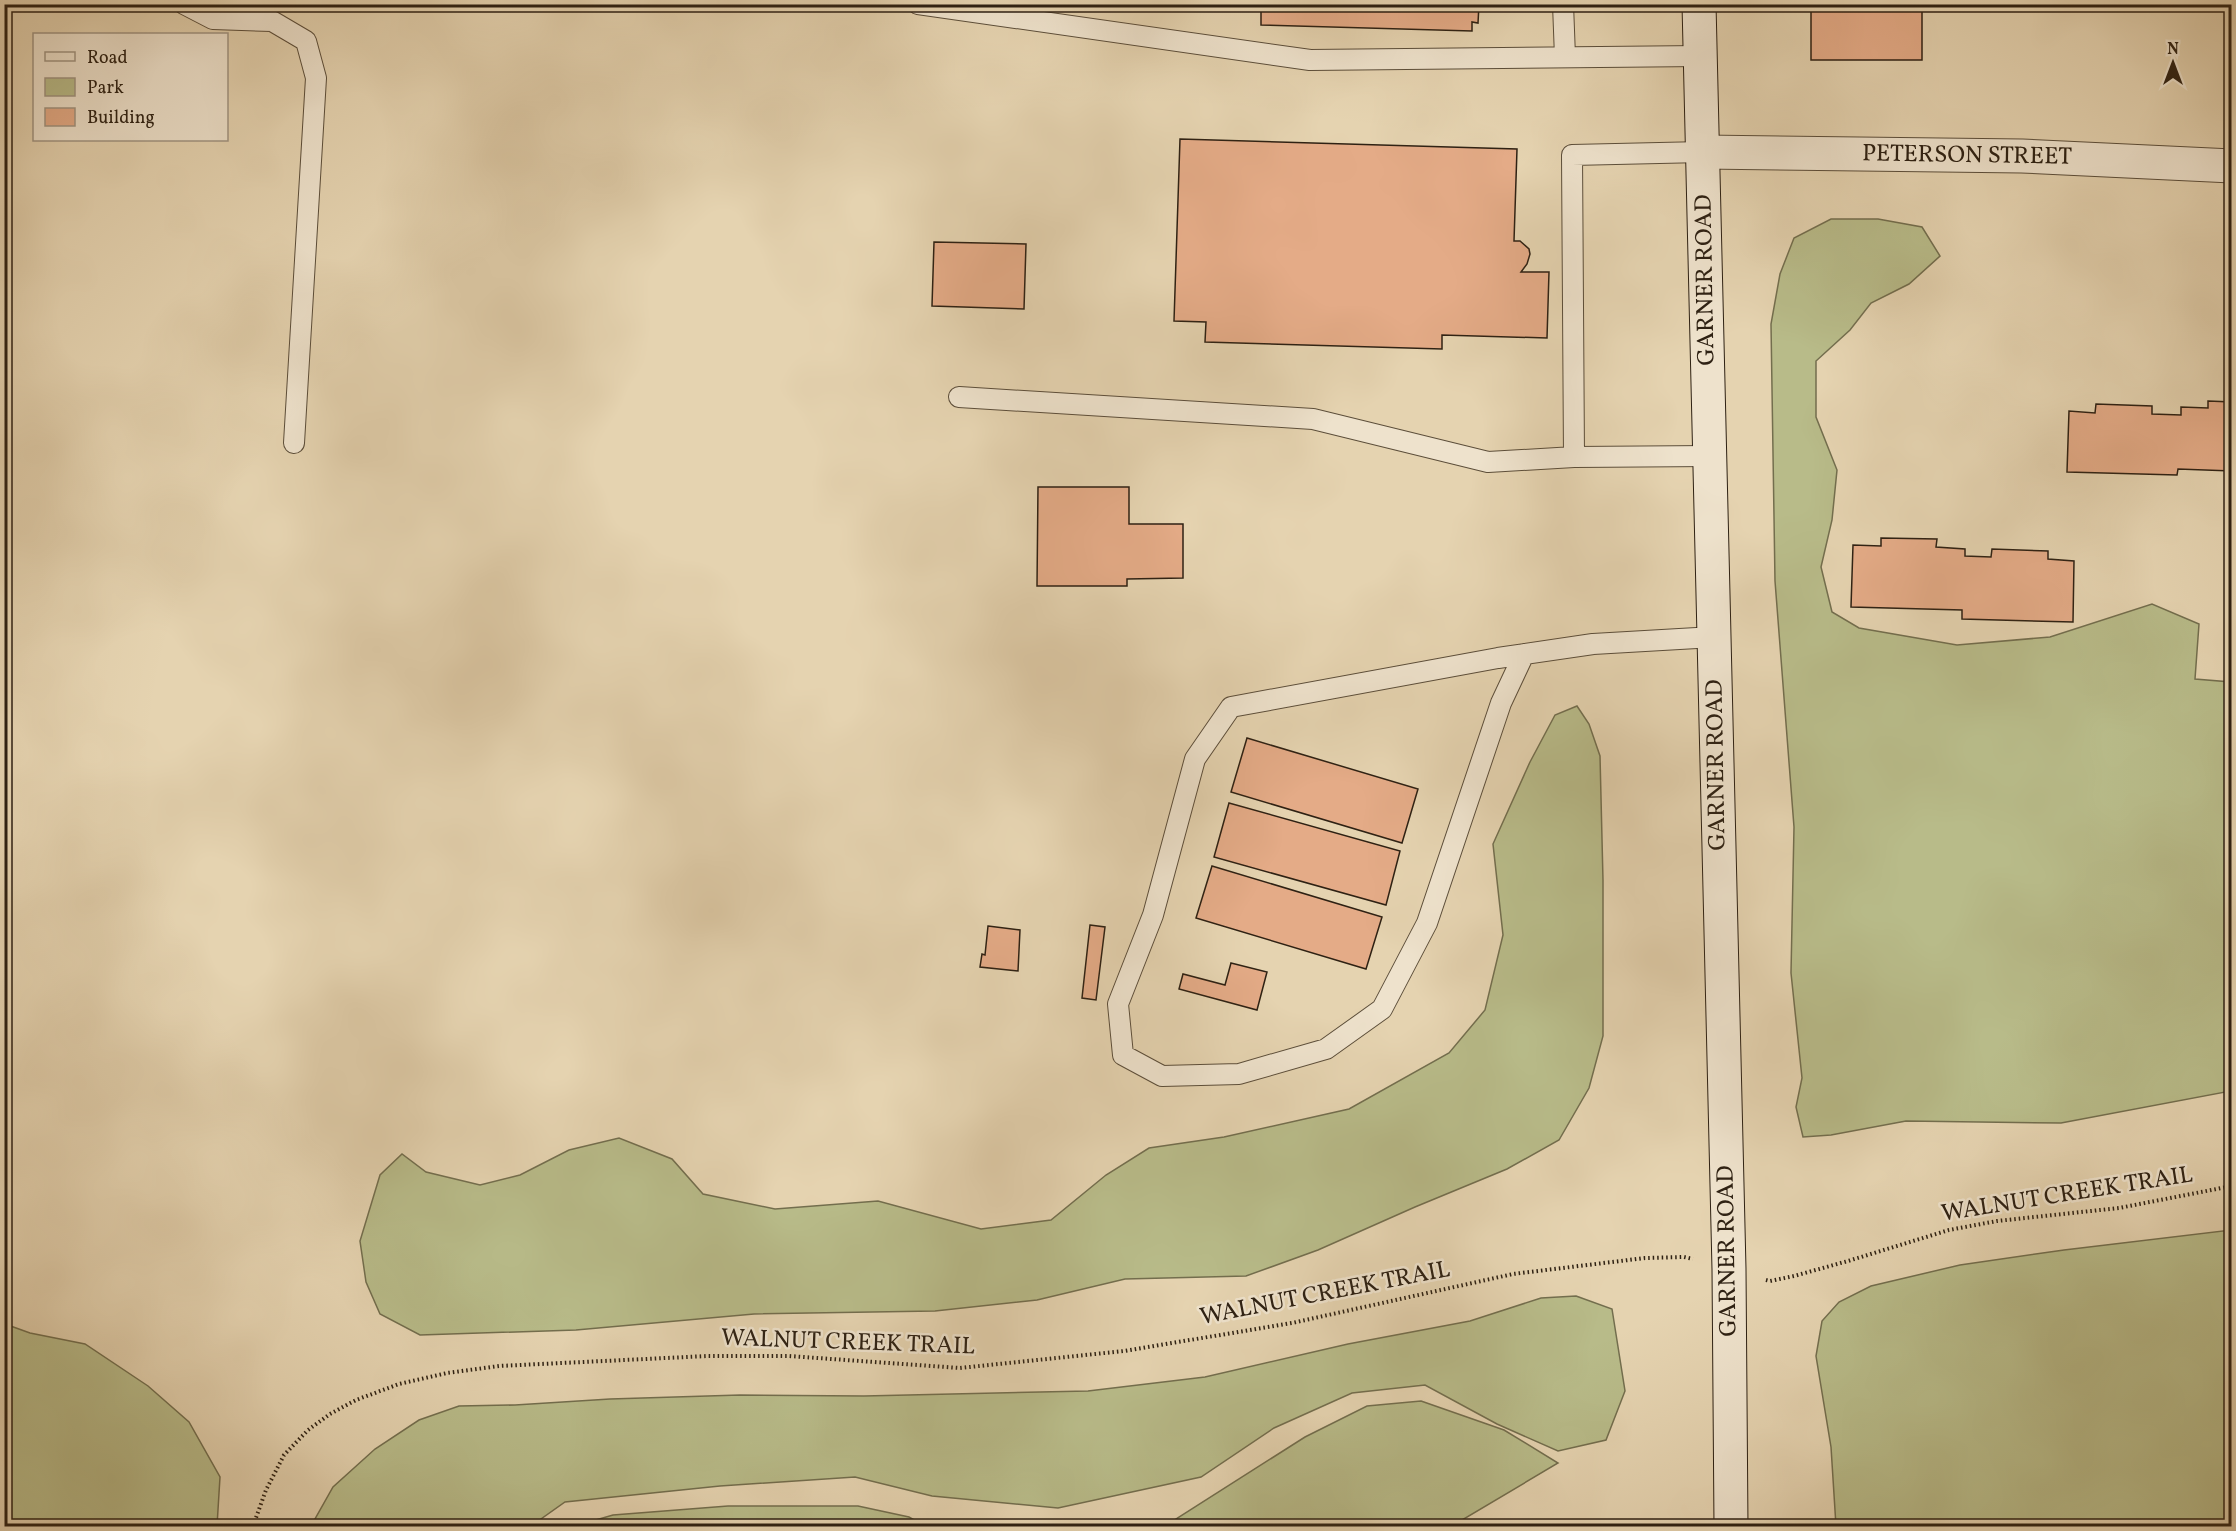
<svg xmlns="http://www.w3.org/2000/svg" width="2236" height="1531" viewBox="0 0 2236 1531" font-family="Vollkorn,serif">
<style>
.green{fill:#b8bb89;stroke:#736e4e;stroke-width:1.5}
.building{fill:#e4ab87;stroke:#2e2113;stroke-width:1.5}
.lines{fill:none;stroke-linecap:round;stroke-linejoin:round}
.service-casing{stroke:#5c4e3a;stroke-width:22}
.minor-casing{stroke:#5c4e3a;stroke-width:35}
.secondary-casing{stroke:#2e2113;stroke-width:35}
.path{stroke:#2e2113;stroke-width:4;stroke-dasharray:1.5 3;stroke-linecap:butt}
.service{stroke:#eee2cc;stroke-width:20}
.minor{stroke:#eee2cc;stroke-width:33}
.secondary{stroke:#eee2cc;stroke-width:33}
.labels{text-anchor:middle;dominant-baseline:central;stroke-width:5;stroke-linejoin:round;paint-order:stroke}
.street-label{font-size:24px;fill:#2e2113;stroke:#eee2cc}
</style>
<rect width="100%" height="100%" fill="#e5d3b0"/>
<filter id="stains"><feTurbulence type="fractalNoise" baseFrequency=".00333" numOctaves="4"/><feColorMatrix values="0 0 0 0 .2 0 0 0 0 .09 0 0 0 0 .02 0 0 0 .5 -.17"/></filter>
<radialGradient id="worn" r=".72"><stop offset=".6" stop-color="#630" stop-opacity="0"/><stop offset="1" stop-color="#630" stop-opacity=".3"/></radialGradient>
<path class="green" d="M1831,219h47l44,8 18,29 -31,28 -38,19 -21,27 -34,31v56l21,53 -5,50 -11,47 11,45 27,16 98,17 93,-8 102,-33 47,20 -4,55 36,3v409l-170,32 -155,-2 -75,14 -28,2 -7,-30 6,-29 -11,-105 3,-146 -19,-246 -4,-257 9,-50 14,-36z
M1577,706l12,18 11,32 3,124v156l-14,52 -30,52 -52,29 -92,38 -97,43 -72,26 -121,3 -88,21 -102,11 -181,3 -178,16 -156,5 -40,-21 -14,-32 -6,-41 20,-66 22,-21 24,18 54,13 40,-10 49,-25 50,-12 53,21 31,35 72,15 103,-8 103,28 70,-9 55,-45 43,-27 75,-11 125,-28 100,-56 36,-43 18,-75 -10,-91 37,-82 25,-47z
M2231,1230v296h-395l-5,-79 -15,-91 6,-35 17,-19 32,-16 89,-21 104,-15z
M1576,1296l36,13 13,82 -19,49 -48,11 -61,-27 -72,-39 -73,8 -78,35 -73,49 -143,31 -126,-12 -77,-19 -135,9 -155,16 -34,24h-220l22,-39 42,-38 44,-29 40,-14 56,-1 95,-6 130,-4 124,1 224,-5 117,-14 143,-33 122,-23 71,-23z
M5,1324l25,9 55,11 63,42 41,36 31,55 -3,49h-212z
M1421,1401l83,29 54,33 -106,63h-287l140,-89 62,-31z
M728,1506h130l51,11 16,9h-350l38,-11z"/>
<path class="building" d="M1261,4h218l-1,19 -6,-1v9l-211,-6z
M1811,5h111v55h-111z
M1180,139l337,10 -3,92h6l9,8 1,5 -3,10 -6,8h28l-2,66 -105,-3v14l-237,-7 1,-20 -32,-1z
M934,242l92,2 -2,65 -92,-3z
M2208,401l24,1v69l-54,-2 -1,6 -110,-3 2,-61 26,2 1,-9 56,2v8l29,1v-8l27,1z
M1038,487h91v37h54v54l-56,1v7h-90z
M1881,538l56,1 -1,8 29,2v7l26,1 1,-8 56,2v8l26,2 -1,61 -111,-3v-9l-111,-3 2,-62 28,1z
M1247,738l171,51 -16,54 -171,-51z
M1229,803l171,48 -14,54 -172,-48z
M1212,866l170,51 -16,52 -170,-51z
M1090,925l15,2 -9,73 -14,-2z
M988,926l32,4 -2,41 -38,-4 2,-13 3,1z
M1231,963l36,9 -10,38 -78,-21 4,-15 42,11z"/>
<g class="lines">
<defs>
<path id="service" d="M184,4l29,15 59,2 34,20 10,37 -22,365
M918,4l392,56 391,-4
M1563,4l2,53
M1703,152l-131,3 2,302 136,-1
M959,397l354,22 175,43 86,-5
M1524,654l-23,49 -74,220 -45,86 -56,40 -87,25 -77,2 -39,-21 -5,-51 35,-89 42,-156 36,-52 267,-49 95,-14 121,-7"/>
<path id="minor" d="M1703,152l319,4 210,10"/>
<path id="secondary" d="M1699,4l30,1265 2,257"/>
</defs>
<use href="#service" class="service-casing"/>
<use href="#minor" class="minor-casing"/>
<use href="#secondary" class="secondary-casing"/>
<path class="path" d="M1766,1280l4,1 24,-5 54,-15 101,-31 48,-9 122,-13 113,-22
M253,1526l13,-36 18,-35 24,-25 22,-16 26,-14 43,-16 48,-11 52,-7 209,-10h81l171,12 164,-17 168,-28 221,-49 132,-16 39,-1 9,2"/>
<use href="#service" class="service"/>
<use href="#minor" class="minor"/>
<use href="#secondary" class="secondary"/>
</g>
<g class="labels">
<g class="street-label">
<text transform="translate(1967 156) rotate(1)">PETERSON STREET</text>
<text transform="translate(1706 280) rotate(-91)">GARNER ROAD</text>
<text transform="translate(1717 765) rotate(-91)">GARNER ROAD</text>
<text transform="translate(2067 1195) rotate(-9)">WALNUT CREEK TRAIL</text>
<text transform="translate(1728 1251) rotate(-91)">GARNER ROAD</text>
<text transform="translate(1325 1294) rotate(-11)">WALNUT CREEK TRAIL</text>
<text transform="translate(848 1343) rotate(2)">WALNUT CREEK TRAIL</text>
</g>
</g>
<rect width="2236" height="1531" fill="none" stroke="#e5d3b0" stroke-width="24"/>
<rect x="6" y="6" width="2224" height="1519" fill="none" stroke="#2e2113" stroke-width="3"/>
<rect x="12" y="12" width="2212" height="1507" fill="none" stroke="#2e2113" stroke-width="1.5"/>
<rect x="33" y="33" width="195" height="108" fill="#eee2cc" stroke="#a19582" stroke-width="1.5"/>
<rect x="45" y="52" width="30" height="9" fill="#eee2cc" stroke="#a19582" stroke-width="1.5"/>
<text x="87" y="63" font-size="18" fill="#2e2113">Road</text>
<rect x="45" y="78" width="30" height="18" fill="#b8bb89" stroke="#a19582" stroke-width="1.5"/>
<text x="87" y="93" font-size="18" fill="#2e2113">Park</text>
<rect x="45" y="108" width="30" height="18" fill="#e4ab87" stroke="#a19582" stroke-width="1.5"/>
<text x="87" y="123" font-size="18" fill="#2e2113">Building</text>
<g transform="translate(2173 63)" stroke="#eee2cc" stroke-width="4.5" paint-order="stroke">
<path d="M0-4.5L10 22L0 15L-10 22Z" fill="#2e2113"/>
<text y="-9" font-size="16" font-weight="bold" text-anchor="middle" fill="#2e2113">N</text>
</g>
<rect width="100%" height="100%" filter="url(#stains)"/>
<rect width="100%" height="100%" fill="url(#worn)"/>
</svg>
